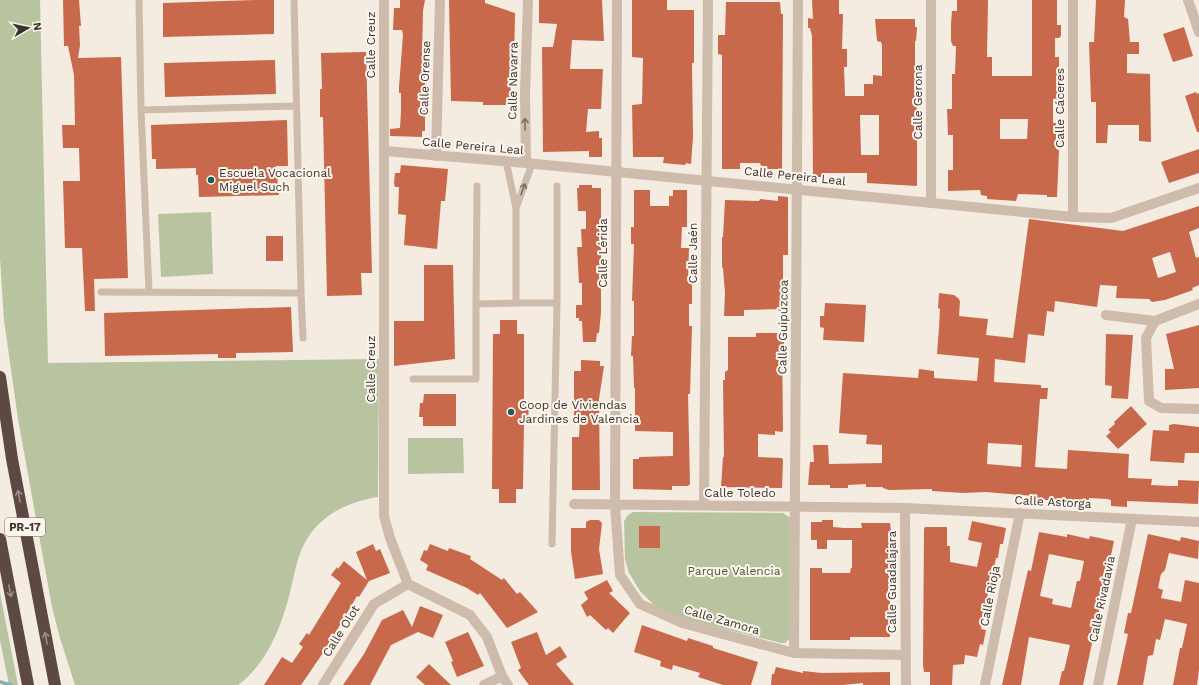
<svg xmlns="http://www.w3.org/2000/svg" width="1199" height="685" viewBox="0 0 1199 685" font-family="'Work Sans',sans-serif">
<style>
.green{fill:#b8c4a0}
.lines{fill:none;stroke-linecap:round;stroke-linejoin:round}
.stream{stroke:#7fb0b2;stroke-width:3.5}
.building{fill:#c8694b;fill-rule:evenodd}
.service{stroke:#cdbbac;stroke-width:7}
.minor{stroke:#cdbbac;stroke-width:10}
.motorway{stroke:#5c4a42;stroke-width:12}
.oneway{stroke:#7d6f65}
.oneway2{stroke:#9c8e87}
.poi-dot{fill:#1f5a5e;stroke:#fbf5ee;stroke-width:1.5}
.labels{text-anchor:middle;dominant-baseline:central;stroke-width:4;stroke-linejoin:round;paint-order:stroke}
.shield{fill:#fbf5ee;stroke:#756b66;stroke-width:1}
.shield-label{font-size:11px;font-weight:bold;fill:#3b302b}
.street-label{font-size:12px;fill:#3b302b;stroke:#fbf5ee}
.poi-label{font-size:12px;fill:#3b302b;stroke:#fbf5ee;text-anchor:start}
.park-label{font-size:12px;fill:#4a5a2e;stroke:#fbf5ee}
</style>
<rect width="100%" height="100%" fill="#f4ebe1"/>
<path class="green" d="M0,0h40l8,363 331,-4 -1,138c-28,4 -56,17 -71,42 -9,14 -12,33 -16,49 -8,35 -23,75 -53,97h-163l-15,-47 -8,-31 -34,-188 -14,-99 -4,-62z
M211,212l2,62 -52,3 -3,-63z
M408,438h55l1,35 -56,1z
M633,512l150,1 8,5v119l-6,6h-4l-101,-25 -26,-13 -14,-14 -11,-18 -4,-14 -1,-38 4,-6z
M0,593l18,92h-9l-9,-45z"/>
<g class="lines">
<path class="stream" d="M0,682l11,3"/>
</g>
<path class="building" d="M63,0h16l2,26h-2l1,19 -2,13 43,-1 7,221 -34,1 1,32h-10l-3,-63h-17l-2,-67h17l-1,-33h-16l-1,-23h13l-1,-50 -6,-29h-4z
M255,0h19v34l-111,3v-34z
M400,0h25l-2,11 -1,45h5v15h-2v60h-3v6l-32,-1v-7l10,-1 1,-16v-19h-2v-6l4,-52 -1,-5h-9l1,-22h6z
M449,0h36v3l30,10 -1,48 -2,6h-2l1,38h-28v-3l-32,-1z
M539,0h63l2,41 -32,-1 -2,29h33l-2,40h-13l-2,23 13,-1v7h3v19h-13v-6l-46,1 -1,-105h11l4,-23 -18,-1z
M632,0h35v10h27v53h-2l1,74 -2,27 -5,-1 -1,2 -22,-2 1,-6h-31l-1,-52 10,-1 1,-46 -11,-1z
M812,0h27v14h4l-1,35h5v18h-3l1,29h19v-12h9v-9l9,1v-31l-1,-3 -4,-1 -2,-22h40v8h2l-1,14h-1v36l1,6h2l-2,44h1v59l-50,-3v-10h-45v4h-9l-1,-141 -2,-8h-2v-10l5,1zM860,115h19v40h-18z
M957,0h31l-1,57h5v19h40v-76h25v25h4v11l-2,2h-4v19h4v41l-6,1v24h3v26l3,1 -2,47h-10v-2l-29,-1 -2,7 -29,-2v-3l-6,-1 -1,-5 -32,1v-21h5v-35h-5l-1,-26h5v-35h3l1,-28h-3l-2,-5v-17l1,-13h5zM1000,119h28l-1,20h-27z
M1096,0h29l-1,17 4,2 2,23h9v12h-12v19l23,1 1,68 -12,-1v-16h-31l-1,18h-11v-41h-5l-2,-60h5z
M726,2h54l1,12h2l-1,155h-20l-2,-6h-20v6h-18v-114l-4,-1v-19h7z
M1184,27l9,29 -20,6 -10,-28z
M366,52l6,221h-11l1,22 -35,1 -4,-179h-3v-28h2l-1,-36z
M275,60l1,34 -111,3 -1,-34z
M1196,92l1,2 2,-1v39h-2l-12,-36z
M287,120l1,46h-12l3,29 -80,2 -1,-22h-2v-7l-40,1v-10h-4l-1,-34z
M1199,149v24l-30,10 -8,-21z
M401,165l47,4 -3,32h-4l-4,48 -33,-4 2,-30 -8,-1 1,-27h-4l-1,-4 1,-10h5z
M579,185h13v3h9v124l-2,21h-2l-1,9h-13l-1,-21h-3v-3h-3v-13h6v-22h-3l-2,-36h5l-1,-18h5v-18h-8l-1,-23h2z
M634,190h16v16h19v-10h4v-6h14v37h-5l-1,21h8l-1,33h4v23h-3v22h3l-2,68h-2l2,90 -2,2h-16v4l-39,-1v-30h6v-2l34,-1v-24l-38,-1v-43h-1l-1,-32h-2l1,-20h2v-35h-2l2,-57h-3v-17h3z
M778,196l10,1v58h-5v38h3l-2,16 -40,1v6h-20l1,-23 -2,-25 -1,-1v-30h1l2,-37 34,1 1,-2 18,2z
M1199,206v22l-10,4 7,26 3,-1v28l-7,3 1,2 -28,10 -13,2 -3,-3 -33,-1 1,-12 -17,-1 -3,22 -42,-6 -1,11 -7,-1 -3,25 -16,-2 -3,29 -30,-4 -1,23 47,3v3h7l-1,11h-7l-5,68 32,2 1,-19 61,4 -1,24 24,1 -1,6 19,1h8v-6l21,1 -1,23 -71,-3v6l-16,-1v-6l-4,-1 -18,-1v4l-24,-1v2l-31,-5v-2l-48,-4 -23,1 -31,-2v-2l-43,1 -6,-2v-1h-17v-3l-18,1v3h-18v-3h-22l2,-23h4l-1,-17h15l1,19 53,-1v-18l-16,-1 1,-9 -28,-2 4,-60 75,5 1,-9 15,2v7l43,3 2,-23 -42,-4 2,-26 1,-19 -2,-1 1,-15 15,2 4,3 2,3 -1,15 29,3 -2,16 27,3 16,-119 94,12zM1170,252l6,20 -18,6 -6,-20zM988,443l34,2 -1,22 -34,-3z
M266,236h17v25h-17z
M424,265h29l2,94 -61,7v-45h30z
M825,303l41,2 -2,37 -41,-2 1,-12 -4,-1v-11h4z
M291,307l2,45 -57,1v5h-18v-4l-113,2 -1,-43z
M500,320h17v14h7v67h5l-1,21h-4l-1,67h-7v14h-17v-14h-7l1,-155h7z
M1199,325v63l-34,2v-21h9l-8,-35z
M756,333h28v11h-2l1,86 -1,2 -7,-1v4l-17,-1v23l24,1 1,2 -1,28 -61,-1 2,-30h1l-1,-77h2v-8l3,-2v-33h28z
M1106,334l27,1 -5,64 -17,-1 1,-12 -7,-1z
M581,360l19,1v5h4l-5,33 1,91h-28v-53h7l1,-20h-6v-46h7z
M424,394h32v32h-33v-9h-4l1,-14h3z
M1131,406l16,18 -29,25 -12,-13 5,-4 -3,-2 7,-6 -1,-2z
M1174,424l25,3v26h-14l-1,10 -34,-2 3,-31 16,1v-6z
M590,520h9l3,3 -3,26 4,25 -28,5 -4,-28v-23h15v-6z
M822,520h11v7l11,1h18l-1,-5h29l2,18 -2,1v95h-40v3h-40v-72h12v5h28l1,-5h1v-28h-25v9h-10v-9h-6v-18h11z
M972,521l34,7 -3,16h-3l-2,14h-2l-9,40 -6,31 5,1 -3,15 -3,-1 -3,13 -12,-2 -1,9 -11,1 -1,20h-22v-13h-6l-1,-7 1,-136 1,-2h22v19h3v16l27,5 5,-24 -14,-3z
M639,526h21v22h-21z
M1039,532l28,5v-3l22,5 1,-3 24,5 -31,144h-24l3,-14h2l6,-26 -41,-8 -8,48h-19l26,-115 3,1zM1049,554l35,7 -4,20h-3l-6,27 -19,-4 1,-5 -13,-3z
M1148,534l32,7 1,-4 18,4 -1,18 -29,-6 -4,17 -4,4 -3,14 5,2 -2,8 20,4 4,-22 14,3v87l-2,15h-24l7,-37h2l5,-24 -22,-5 -5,21 -4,-1 -3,16 -5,1 -5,29h-26l11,-51 -4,-1 4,-20h3z
M373,544l3,7 4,-2 10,24 -21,8 -10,16 -2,-1 -30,51 -26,38h-37l18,-28 10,6 11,-16 -4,-3 8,-11 2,2 32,-52 -10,-8 6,-8 1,2 6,-8 23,19 -11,-28z
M430,544l18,7 1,-3 22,8 -1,3 32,21 2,-2 13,16 3,-2 18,20 -31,16 -27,-35 -2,2 -11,-7 -41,-18 2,-5 -8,-5 4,-10 3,1z
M607,580l6,11 -4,2 21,20 -17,20 -5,-5 -2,2 -16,-15 -3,2 -6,-12 7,-6 -4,-7z
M420,606l23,9 -10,23 -15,-6 -27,13 -21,40h-27l21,-31 18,-34 21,-10 9,17z
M642,625l45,16 1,-3 25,8v2l45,14 -7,23h-28l-25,-8 2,-4 -27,-8 -1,5 -12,-4 1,-5 -27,-9z
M468,632l16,34 -27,11 -6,-15 2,-1 -8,-19z
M537,632l9,23 14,-9 7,11 -11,7 18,21h-45l-11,-15 3,-2 -10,-26z
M429,664l22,21h-26l-9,-8z
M776,667l27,6v-2l19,2 68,-1v13h-27v-2l-20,2h-72l1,-11h2z"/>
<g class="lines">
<path class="service" d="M139,0l2,110 8,182
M294,0l7,293 2,45
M141,110l154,-4
M506,161l10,47 16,-44
M477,186l-1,118 40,-1v-95
M101,292l200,1
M516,303h41v-117
M413,379h63v-75
M552,544l5,-241"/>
<path class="minor" d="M384,0v516l6,22 18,46 62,31 17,22 15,39 6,9
M617,0l-2,505 5,70 20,29 42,19 112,30 111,2
M1073,0v217
M1188,0l11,32
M385,151l141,12 547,54 38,1 88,-30
M436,156l4,-156
M526,163l-1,-70 3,-93
M931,203v-203
M1106,315l49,6 44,-17
M1155,321l-9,17 3,63 12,7 38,1
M574,504l331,4 294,14
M704,506l4,-506
M905,508l1,177
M794,653l4,-653
M323,685l51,-81 34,-20
M484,685l18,-9
M985,685l35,-172
M1098,685l34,-166"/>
<path class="motorway" d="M0,377l12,82 43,226
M0,539l28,146"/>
</g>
<defs><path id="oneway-shaft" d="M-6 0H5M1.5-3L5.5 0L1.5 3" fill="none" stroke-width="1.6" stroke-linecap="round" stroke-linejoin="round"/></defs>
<g class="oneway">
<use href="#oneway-shaft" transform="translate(525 124) rotate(-90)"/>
<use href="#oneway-shaft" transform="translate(523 189) rotate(-71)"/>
</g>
<g class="oneway2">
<use href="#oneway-shaft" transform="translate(19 496) rotate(-101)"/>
<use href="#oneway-shaft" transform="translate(10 591) rotate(79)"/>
<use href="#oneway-shaft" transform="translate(46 638) rotate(-101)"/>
</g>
<g class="poi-dot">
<circle cx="211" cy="180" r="4"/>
<circle cx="511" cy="412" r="4"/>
</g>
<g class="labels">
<rect class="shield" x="5" y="518" width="40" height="18" rx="3"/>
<g class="shield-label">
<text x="25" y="527">PR-17</text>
</g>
<g class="street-label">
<text transform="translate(371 45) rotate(-90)">Calle Creuz</text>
<text transform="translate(425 78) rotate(-88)">Calle Orense</text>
<text transform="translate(513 81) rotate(-89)">Calle Navarra</text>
<text transform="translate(918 102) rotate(-90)">Calle Gerona</text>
<text transform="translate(1060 108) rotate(-90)">Calle Cáceres</text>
<text transform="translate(473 146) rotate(5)">Calle Pereira Leal</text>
<text transform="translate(795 176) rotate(6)">Calle Pereira Leal</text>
<text transform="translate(603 253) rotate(-90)">Calle Lérida</text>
<text transform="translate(693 253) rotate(-90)">Calle Jaén</text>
<text transform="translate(783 327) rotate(-89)">Calle Guipúzcoa</text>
<text transform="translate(371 369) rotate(-90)">Calle Creuz</text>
<text x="740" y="493">Calle Toledo</text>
<text transform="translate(1053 502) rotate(3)">Calle Astorga</text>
<text transform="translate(892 582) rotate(-90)">Calle Guadalajara</text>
<text transform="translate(990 596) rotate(-79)">Calle Rioja</text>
<text transform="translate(1102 599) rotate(-78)">Calle Rivadavia</text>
<text transform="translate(722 620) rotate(16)">Calle Zamora</text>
<text transform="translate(341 631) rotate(-58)">Calle Olot</text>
</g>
<g class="poi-label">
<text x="219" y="173">Escuela Vocacional<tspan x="219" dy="14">Miguel Such</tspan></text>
<text x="519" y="405">Coop de Viviendas<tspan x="519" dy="14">Jardines de Valencia</tspan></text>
</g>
<g class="park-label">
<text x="734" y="571">Parque Valencia</text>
</g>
</g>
<g transform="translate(28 28) rotate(81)" stroke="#fbf5ee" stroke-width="3" paint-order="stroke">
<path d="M0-3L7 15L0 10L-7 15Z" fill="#3b302b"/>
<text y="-6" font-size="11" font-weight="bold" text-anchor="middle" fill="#3b302b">N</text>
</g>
</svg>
